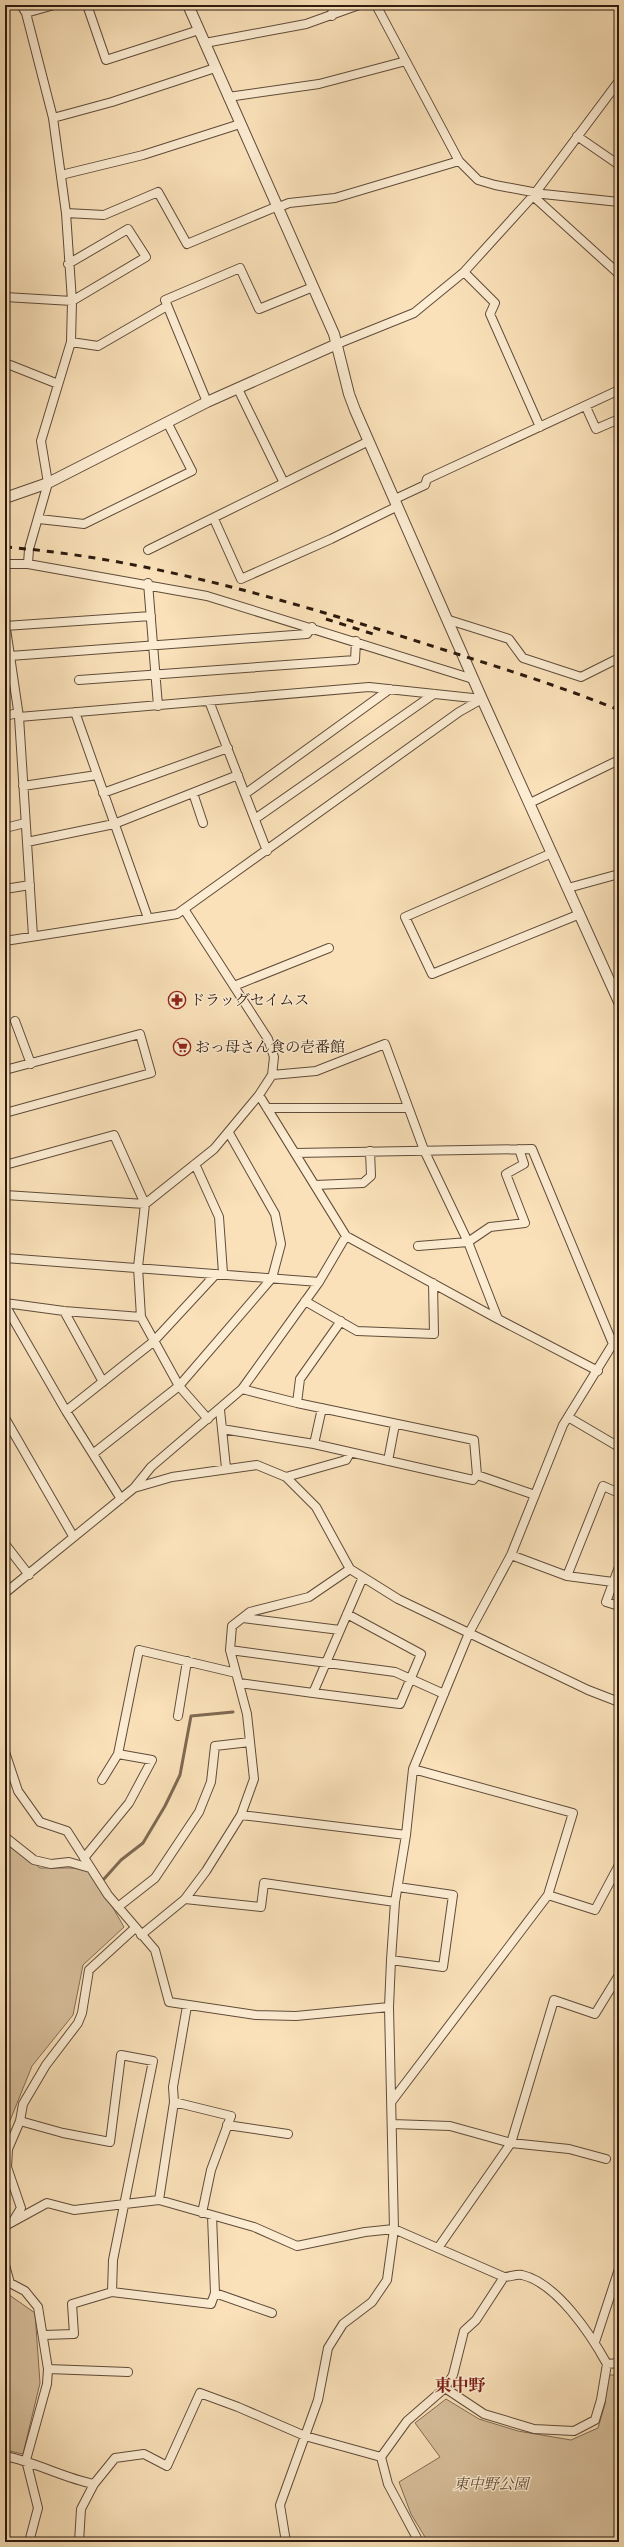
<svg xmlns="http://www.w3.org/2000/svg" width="624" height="2547" viewBox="0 0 624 2547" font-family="Alegreya,'Noto Serif JP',serif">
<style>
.park{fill:#d7bf9c;stroke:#826c56}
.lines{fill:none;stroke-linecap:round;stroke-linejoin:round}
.stream{stroke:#7e6952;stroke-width:3}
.minor-casing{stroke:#604c3a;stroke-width:10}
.tertiary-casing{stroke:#604c3a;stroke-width:12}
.minor{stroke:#fcecd2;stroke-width:8}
.tertiary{stroke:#fcecd2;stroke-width:10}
.rail{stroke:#2d1a0f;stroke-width:3;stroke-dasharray:7 7;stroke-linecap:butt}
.labels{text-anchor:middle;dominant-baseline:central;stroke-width:3;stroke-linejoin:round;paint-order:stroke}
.poi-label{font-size:15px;fill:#2d1a0f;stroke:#fcecd2;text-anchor:start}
.park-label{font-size:15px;font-style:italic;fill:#604c39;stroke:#fcecd2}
.quarter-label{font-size:17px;font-weight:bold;fill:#7a1f14;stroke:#fcecd2}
</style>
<rect width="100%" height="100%" fill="#fae1b9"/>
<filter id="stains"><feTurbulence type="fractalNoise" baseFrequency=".005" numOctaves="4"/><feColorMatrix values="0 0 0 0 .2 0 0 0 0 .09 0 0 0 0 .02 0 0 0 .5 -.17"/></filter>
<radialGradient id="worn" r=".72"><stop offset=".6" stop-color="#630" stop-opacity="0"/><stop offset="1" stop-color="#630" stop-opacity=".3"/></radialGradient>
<path class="park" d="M5,1838l35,30h50l34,59 -41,38 -10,50 -41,51 -27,67z
M5,2292l30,21 5,70 -17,71 -18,-4z
M606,2375h13v167h-191l-17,-28 -12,-32 41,-25 -25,-34 31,-24 33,20 39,12 53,9 27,-12 7,-24z"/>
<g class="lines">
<path class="stream" d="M104,1879l17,-19 22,-17 22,-37 15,-31 11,-59 42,-4"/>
<defs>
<path id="minor" d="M21,5l5,8 27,105 13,95 6,88 -1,41 -30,99 7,42 -19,66 -1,15
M87,5l19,55 93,-30
M376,5l83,156 19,19 17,5 48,9 76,8
M26,13l28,-8
M332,16l1,-11
M205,43l101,-19 53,-19
M228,97l91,-13 87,-23
M53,118l59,-16 103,-34
M577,136l42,29
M61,175l82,-20 97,-31
M533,196l86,78
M279,207l10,-4 46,-5 124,-37
M66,213l38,2 54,-23 29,52 91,-38
M464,272l31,31 -5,11 50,113
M5,297l67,4 74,-44 -18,-28 -60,35
M71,342l27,4 69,-40
M337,344l77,-31 50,-41 69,-76 86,-115
M5,363l53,21
M238,389l46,94
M207,402l-42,-102 75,-32 19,41 54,-22
M586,407l10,22 23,-10
M395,499l30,-14 2,-6 192,-89
M39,519l45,5 108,-53 -25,-49
M214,519l27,60 90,-40 67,-33
M148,550l221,-109
M5,564h23l179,32 266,83
M148,583l10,123
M449,620l60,19 14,19 58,19 38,-19
M5,622l14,95 14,219
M5,626l146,-10
M10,656l297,-22 5,-7
M79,680l276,-20 1,-19
M209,701l58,150
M75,712l73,206
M5,716l13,-3
M19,717l350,-30 113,12
M23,786l74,-11
M103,793l125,-45
M193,793l10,30
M245,794l145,-105
M530,803l89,-43
M255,819l179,-125
M5,828l20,-5
M27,842l87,-18 124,-49
M552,853l-147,64 27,57 148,-60
M568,888l51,-14
M5,889l25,-4
M5,941l172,-27 282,-202 23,-13
M234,986l95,-38
M15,1021l16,43
M5,1070l135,-36 11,39 -146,40
M272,1075l44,-4 69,-27 39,106 44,92 30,77 100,52
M259,1095l87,141 152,83
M267,1108h141
M295,1153l237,-4 81,195
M195,1164l24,53 4,56
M5,1165l109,-30 31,69 -7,63 3,50 38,69 29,33
M315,1185l48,-2 8,-7 -1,-25
M5,1195l140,9 69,-55 45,-54 13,-20 2,-18 -6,-18 -84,-130
M418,1246l50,-4 22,-15 35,-4 -19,-49 18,-10 -5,-15
M5,1258l314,24
M305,1301l52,30 77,3 -1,-51
M5,1303l59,8 77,6
M5,1305l61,106 55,88
M64,1311l39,71
M242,1389l55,14 177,37 3,35
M297,1403l3,-24 41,-58
M220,1410l2,19 92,15 159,36 4,-5 58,20
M66,1411l87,-69 63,-68
M568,1417l51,30
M5,1418l68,118
M222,1429l4,39
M314,1444l8,-36
M94,1453l85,-67 93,-108 9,-34 -6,-30 -46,-81
M388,1461l7,-37
M286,1477l60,-17 4,-7
M134,1488l38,-11 85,-12 29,12 30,30 34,62 48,30 190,91 31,12
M5,1544l24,31
M511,1555l56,21 46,6 6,-2
M619,1567l-13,35 13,4
M567,1576l36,-90 16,7
M5,1593l129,-105 17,-21 91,-78 77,-107 27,-46
M347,1614l74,40 -21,50 -87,-11 50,-116
M243,1618l97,12
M230,1650l165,22 49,22
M239,1683l74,10
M178,1716l9,-55
M5,1752l13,39 22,31 27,9 41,64 47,55 14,52 87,13 40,1 93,-9
M118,1754l21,-104 97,23
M241,1815l165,20
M5,1837l29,23 17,4 18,-2 21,6
M84,1858l45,-55 23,-43 -34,-6 -16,26
M548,1895l47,15 24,-45
M185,1899l76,8 3,-24 131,19
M118,1907l37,-29 44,-66 12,-30 4,-36 35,-4
M141,1935l44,-36 21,-28 35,-56 13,-36 -7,-65 -17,-64 2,-24 18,-14 59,-15 41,-28
M391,1960l52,7 10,-72 -55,-8
M392,2101l156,-206 25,-82 -160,-44
M174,2102l57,14 -20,54 -9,43
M20,2121l43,12 47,9 11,-87 32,6 -40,199 -1,32
M392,2124l58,2 61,17 58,6 37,10
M227,2125l61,9
M159,2200l15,-98 -1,-15 14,-81
M212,2216l3,77
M13,2221l8,-13 -14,-41 1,-18 12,-28 3,-17 23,-39 32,-42 4,-10 7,-43 46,-42
M5,2226l42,-23 27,7 85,-10 95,27 43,19 68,-14 29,-3 110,48c5,0 13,-3 18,-2 35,8 69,60 85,89l12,-1
M438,2248l73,-105 43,-143 41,14 24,-39
M5,2265l5,18 15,8 13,16 10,62 -1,15 -21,76 12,48 -9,34
M44,2335l30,-1 -2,-30 40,-12 99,12 4,-11 57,20
M595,2342l24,-73
M48,2369l80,3
M445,2388l39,26 50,15 40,2 21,-11 6,-20 6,-36
M5,2456c31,6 58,22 89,28
M79,2542l2,-33 13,-25 21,-26 29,-4 23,12 33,-73 38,14 67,29 76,21
M286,2542l-6,-37 38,-105 10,-52 15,-24 29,-22 15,-22 7,-51 -5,-222 2,-47 4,-58 11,-67 7,-66 56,-136 42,-78 52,-130 56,-91
M419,2542l-31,-58 -7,-27 26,-36 38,-33 8,-13 11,-44 12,-11 28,-43"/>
<path id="tertiary" d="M188,5l146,329 15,60 6,16 127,289 137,303
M5,498l43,-15 159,-81 130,-58"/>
</defs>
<use href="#minor" class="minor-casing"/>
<use href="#tertiary" class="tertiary-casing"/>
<use href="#minor" class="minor"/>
<use href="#tertiary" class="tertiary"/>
<path class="rail" d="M5,547c138,11 270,50 402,91 71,23 143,44 212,72
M326,619l47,15"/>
</g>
<defs>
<symbol id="pharmacy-ring" viewBox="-11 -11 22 22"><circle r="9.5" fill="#fcecd2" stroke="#8f2418" stroke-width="1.5"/><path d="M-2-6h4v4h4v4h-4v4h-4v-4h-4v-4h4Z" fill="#8f2418"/></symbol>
<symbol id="supermarket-ring" viewBox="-11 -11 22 22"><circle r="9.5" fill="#fcecd2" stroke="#8f2418" stroke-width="1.5"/><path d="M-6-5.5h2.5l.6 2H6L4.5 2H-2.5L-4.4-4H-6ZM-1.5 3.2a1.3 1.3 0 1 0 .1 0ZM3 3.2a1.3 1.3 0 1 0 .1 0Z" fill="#8f2418"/></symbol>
</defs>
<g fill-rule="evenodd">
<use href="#pharmacy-ring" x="167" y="990" width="20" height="20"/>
<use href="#supermarket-ring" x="172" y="1037" width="20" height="20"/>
</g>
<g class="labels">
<g class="poi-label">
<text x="190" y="1000">ドラッグセイムス</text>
<text x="195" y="1047">おっ母さん食の壱番館</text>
</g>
<g class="park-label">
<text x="491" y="2484">東中野公園</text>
</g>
<g class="quarter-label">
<text x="460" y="2385">東中野</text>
</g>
</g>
<rect width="624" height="2547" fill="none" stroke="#fae1b9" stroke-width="20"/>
<rect x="6" y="6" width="612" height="2535" fill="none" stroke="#2d1a0f" stroke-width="2"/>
<rect x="10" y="10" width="604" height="2527" fill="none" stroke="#2d1a0f"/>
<rect width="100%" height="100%" filter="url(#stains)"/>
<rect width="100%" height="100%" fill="url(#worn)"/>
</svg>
